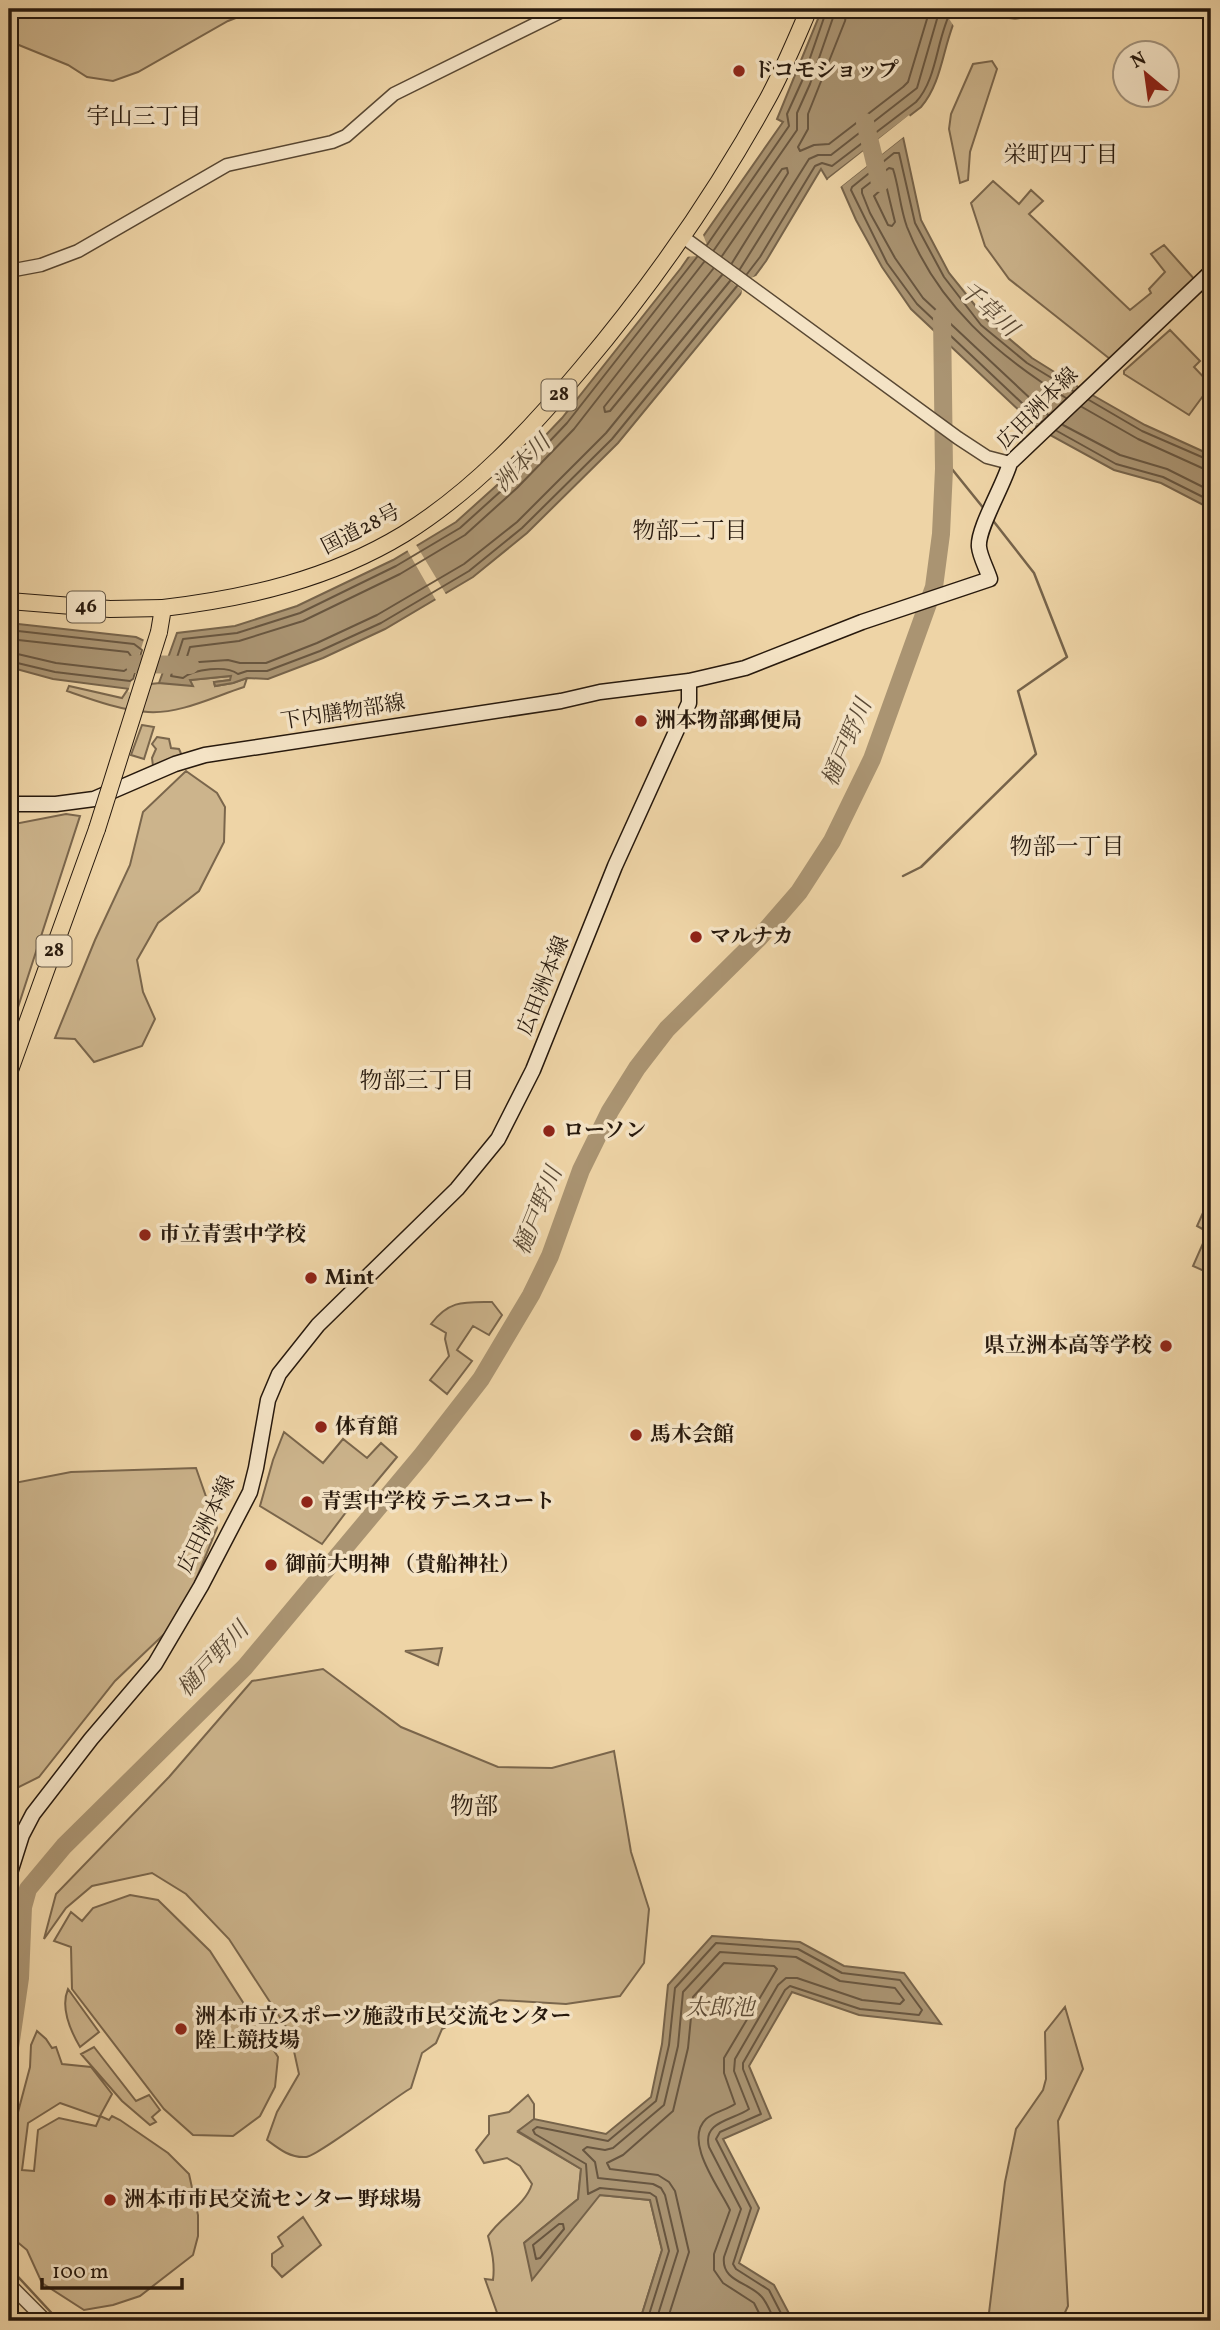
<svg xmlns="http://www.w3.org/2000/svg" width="1220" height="2330" viewBox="0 0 1220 2330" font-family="Vollkorn,'Noto Serif JP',serif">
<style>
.green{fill:#ccb48c;stroke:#7a664c;stroke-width:2;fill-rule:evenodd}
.water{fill:#aa9472;stroke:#76634a;stroke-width:2}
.pier{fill:#eed4a6}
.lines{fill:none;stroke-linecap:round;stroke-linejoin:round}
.shore{stroke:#685640;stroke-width:2}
.stream{stroke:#76634a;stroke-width:2.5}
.river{stroke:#aa9472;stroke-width:18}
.tertiary-casing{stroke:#594833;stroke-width:15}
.secondary-casing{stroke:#27190d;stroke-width:17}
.primary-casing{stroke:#27190d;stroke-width:18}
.trunk-casing{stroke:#27190d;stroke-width:18}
.tertiary{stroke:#f4e3c5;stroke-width:12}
.secondary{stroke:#f4e3c5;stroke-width:14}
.primary{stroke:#eed4a6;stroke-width:16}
.trunk{stroke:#eed4a6;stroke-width:16}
.trunk-bridge-casing{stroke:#27190d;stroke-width:18;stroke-linecap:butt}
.trunk-bridge{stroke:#eed4a6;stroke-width:16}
.poi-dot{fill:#8f2418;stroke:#f4e3c5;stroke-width:2.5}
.labels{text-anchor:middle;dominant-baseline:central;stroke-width:7;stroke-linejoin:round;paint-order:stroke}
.shield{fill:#f4e3c5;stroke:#645644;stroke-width:2}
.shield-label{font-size:19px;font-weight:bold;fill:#27190d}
.poi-label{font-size:21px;font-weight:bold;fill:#27190d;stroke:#f4e3c5;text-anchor:start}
.street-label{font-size:21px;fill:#27190d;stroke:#f4e3c5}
.neighbourhood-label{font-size:23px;fill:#27190d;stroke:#f4e3c5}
.water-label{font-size:23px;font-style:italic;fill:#5b4a35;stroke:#f4e3c5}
.quarter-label{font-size:24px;fill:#27190d;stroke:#f4e3c5}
</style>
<rect width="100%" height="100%" fill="#eed4a6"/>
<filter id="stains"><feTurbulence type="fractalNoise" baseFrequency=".00286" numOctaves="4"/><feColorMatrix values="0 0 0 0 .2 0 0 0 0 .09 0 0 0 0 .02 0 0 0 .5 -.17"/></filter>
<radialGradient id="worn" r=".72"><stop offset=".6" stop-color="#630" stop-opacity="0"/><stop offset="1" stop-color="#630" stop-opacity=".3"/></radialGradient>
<path class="green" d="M9,9h250l-31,12 -90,51 -25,9 -26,-4 -19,-12 -59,-24z
M992,61l5,8 -27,83 -2,28 -8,3 -11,-54 2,-15 22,-50z
M993,181l26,23 12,-14 12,11 -14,13 101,96 21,-17 -2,-4 16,-17 -14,-18 13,-9 32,36 -81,82 -106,-84 -24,-33 -14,-43z
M1170,330l30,31 -6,6 17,18 -22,30 -65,-41v-3z
M231,676v4l-17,2 1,4 18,-3 14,-5 -3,9c-31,10 -64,27 -96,25 -28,-2 -55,-12 -81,-21l2,-5 53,12 8,-12z
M142,725l12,2 -10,32 -13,-4z
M157,737l12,2 2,9 8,1 4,9 -22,9 -8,-1 -1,-8 4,-9 -4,-5z
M186,771l31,22 8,14 -1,35 -25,49 -41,32 -21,37 6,32 12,27 -13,27 -48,16 -19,-23 -20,-1 40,-98 35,-75 13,-53z
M66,814l14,2 -71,219v-210z
M1211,1195v79l-18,-8 15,-34 -11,-6z
M492,1302l10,13 -13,20 -16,-9 -16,24 15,11 -25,33 -17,-14 19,-24 -4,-17 1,-6 -15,-9c18,-24 33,-22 61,-22z
M284,1432l39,31 20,-24 24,19 14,-15 16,14 -35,42h-6l-34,45 -62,-38 13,-46z
M196,1468l21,60 -37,91 -65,62 -76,96 -30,15v-308l62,-12z
M442,1648l-4,17 -33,-14z
M323,1669l78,58 97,40 54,1 62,-17 17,101 18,57 -5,54 -24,33 -54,8 -67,-4 -57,29 -6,14 -14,10 -11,35c-17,10 -95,69 -105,69 -16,1 -27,-8 -39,-17l10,-28 22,-38 -9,-41 -61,-94 -43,-45 -34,-21 -60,13 -26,22 -22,31 12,-45 113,-117 83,-96z
M130,1895l28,5 52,51 68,106 -3,30 -15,29 -27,20 -40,-1 -29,-26 -92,-120 -1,-42 -17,-6 17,-29 11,9 11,-13z
M68,1989l31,43 -19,15c-10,-17 -20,-39 -12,-58z
M1065,2007l18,62 -25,52 10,185 -7,15h-73l17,-139 11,-53 27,-39 3,-11 -1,-47z
M37,2031l9,8 6,9 4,-1 6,17 29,3 21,27 -12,22 9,4 3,-4 8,4 48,33 21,21 9,41v21l-5,19 -53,41 -27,9 -29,5 -42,-27 -15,-33 -18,-15v-89l21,-79 1,-22zM60,2103l40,14 -4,9 -37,-8 -21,12 -4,41 -12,-1 6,-47z
M94,2047l42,54 13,-6 11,15 -8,7 4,5 -6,3 -28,-24 -41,-47z
M528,2095l6,9v15l-16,13 63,37 -3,30 -54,44 76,-48 50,5 12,50 -21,67 -4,4h-137l-15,-42 8,1c2,-16 -1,-29 -5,-44 13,-20 37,-30 44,-52l-12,-18 -13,-8 -23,5 -8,-13 13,-16v-18l20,-4z
M303,2217l18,28 -39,32 -10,-11v-12l11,-8 -5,-9z"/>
<path class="water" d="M822,9h138c-17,30 -16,72 -39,98l-94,72 -6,-10 -55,92 -14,19 -134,163 -91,90 -54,44 -88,52 -62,29 -55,21 -21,-1 -14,5 -18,3 -1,-4 16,-2 1,-4 -41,4 3,6 -34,-3 18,-50 58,-7 62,-20 96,-46 63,-38 50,-45 56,-59 119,-150 102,-146 -6,-3z
M903,137l18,83 28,53 37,46 46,39 48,30 65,37 66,30v54l-50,-26 -47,-13 -75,-41 -128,-120 -29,-42 -26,-47 -15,-34z
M9,623l127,14 15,7 -14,46 -84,-11 -44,-12z
M712,1936l88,6 44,24 60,7 37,51 -82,-9 -67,-23 -43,74 22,52 -48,21 36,69 -20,55 35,22 19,36h-156l4,-4 21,-67 -12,-50 -50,-5 -68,85 -8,-37 54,-44 3,-30 -63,-38 16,-12 72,15 45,-37 11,-53 6,-59z"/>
<path class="pier" d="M874,9h90l-9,19 -7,-11z
M909,115l2,3 -82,63 -1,-2z
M903,133l3,2 -67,53v-5z
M702,232l5,13 44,33 5,-2 2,2 -17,20 1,-8 -45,-34 -13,1z
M415,543l32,53 -10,6 -31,-54z
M143,636l10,5 -16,53 -9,-2 16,-53z"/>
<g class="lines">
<path class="shore" d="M847,9l-2,12 -37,93v15l-10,18 2,4 14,-6 15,-1 74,-57 5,-5 22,-73
M884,187l3,2 8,33 -3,4 -4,-1 -14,-29z
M707,245l82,-119 -2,-12 15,-33 25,-72
M714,250l83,-120v-17l13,-29 26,-75
M722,256l60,-87 5,-1 1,5 -56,90
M697,257l-130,166 -56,59 -51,46 -64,38 -96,47 -63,20 -54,6 -12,37 12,2c11,-9 43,-13 55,-4l9,-3h20l53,-20 61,-28 88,-52 53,-43 90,-89 125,-153
M704,262l-130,167 -57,59 -52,47 -65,39 -97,47 -64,20 -49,6 -5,16 43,-3 12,3h26l51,-20 60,-28 87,-51 53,-42 89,-89 124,-152
M713,269l-109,138 1,5 5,-1 112,-136
M740,269l69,-110 9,-4h13l86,-67 20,-69 5,-10
M747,274l13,-17 55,-91 7,-3 10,3 84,-64c22,-24 20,-64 36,-93
M1089,400l53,31 69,30
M1082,407l56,32 64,29 9,2
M1048,415l-125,-117 -28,-40 -25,-45 -8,-20v-4l27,-21 4,1c6,18 7,39 14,58 31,78 90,128 159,171
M1041,421l-124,-117 -30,-41 -36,-73 1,-3 42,-34h5l16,70 29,54 37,48 46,38 46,28
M1063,425l57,30 47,14 44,22
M1057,431l59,33 47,13 48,24
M9,630l125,14 8,6 -9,29 -3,2 -75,-9 -46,-11
M9,639l119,13 3,4 -4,13 -3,2 -68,-8 -47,-11
M559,2224h4l1,5 -24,29 -4,1 -3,-14z
M647,2321l22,-70 -13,-54 -6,-4 -50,-5 -12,6 -2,-30 -51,-30 -2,-4 4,-3 71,14 48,-40 13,-56 6,-57 41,-45 82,6 44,24 58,7 22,30 -3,5 -59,-6 -70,-23 -5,4 -42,73v6l18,45 -41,18 -4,7 35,69 -18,56 3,5 33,21 16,31
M656,2321l22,-70 -13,-56 -4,-7 -8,-4 -55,-6 -3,-16 -12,-12 4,-3 18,3 8,-2 51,-43 14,-59 5,-54 37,-40 76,5 44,24 55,7 9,12 -4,4 -38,-4 -65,-22h-11l-8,7 -43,74 -1,12 15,38c-15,11 -47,12 -40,38l32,62 -17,48c-3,24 24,25 37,39 6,6 10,18 14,25
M667,2321l22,-69 -14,-61 -6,-9 -11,-7 -48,-6 -3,-6 16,-8 50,-44 15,-63 5,-51 31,-34 50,3 3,3 -53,89v15l11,31c-9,6 -21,8 -29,15 -23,22 13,68 24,91l-16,44v16l9,13 31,20 9,18"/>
<path class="stream" d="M943,458l42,52
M903,876l18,-9 115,-113 -18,-63 49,-34 -33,-84 -43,-55
M9,2267l50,54"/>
<path class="river" d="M865,122l15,61
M134,664l56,1
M9,2054l11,-76 3,-71 5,-18 36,-43 181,-179 177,-212 59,-76 50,-84 19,-39 31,-86 29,-59 27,-43 30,-39 92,-91 40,-46 33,-51 40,-82 62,-172 7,-53 3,-65 -2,-153"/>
<defs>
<path id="tertiary" d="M982,9l33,3 27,-3
M683,237l275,201 29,19 23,6
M9,271l32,-6 37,-14 149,-86 105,-23 14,-6 48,-42 172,-85
M9,2284l37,37"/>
<path id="secondary" d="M9,804h47l38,-5 81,-35 30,-9 356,-54 39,-9 89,-11 56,-13 117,-46 128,-43c-3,-10 -10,-22 -11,-32 -2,-18 25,-62 31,-84l201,-191
M9,1876l13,-41 11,-21 58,-75 64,-75 46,-78 49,-94 6,-24 12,-68 11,-26 39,-49 139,-136 41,-50 35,-69 82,-204 74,-163v-22"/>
<path id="primary" d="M9,601l101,8 53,-1"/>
<path id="trunk" d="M159,632l4,-24c85,-10 167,-29 241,-74 69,-43 125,-103 177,-165 71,-84 133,-173 186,-269 16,-29 29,-61 42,-91
M9,1073l88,-244"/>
</defs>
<use href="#tertiary" class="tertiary-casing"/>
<use href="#secondary" class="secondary-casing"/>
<use href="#primary" class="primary-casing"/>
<use href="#trunk" class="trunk-casing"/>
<use href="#tertiary" class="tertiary"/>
<use href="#secondary" class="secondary"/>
<use href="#primary" class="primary"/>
<use href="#trunk" class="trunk"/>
<defs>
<path id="trunk-bridge" d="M97,829l62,-197"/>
</defs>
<use href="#trunk-bridge" class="trunk-bridge-casing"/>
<use href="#trunk-bridge" class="trunk-bridge"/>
</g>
<g class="poi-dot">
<circle cx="739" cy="71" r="7"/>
<circle cx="641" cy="721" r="7"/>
<circle cx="696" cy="937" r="7"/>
<circle cx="549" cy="1131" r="7"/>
<circle cx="145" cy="1235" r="7"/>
<circle cx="311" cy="1278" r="7"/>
<circle cx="1166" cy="1346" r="7"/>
<circle cx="321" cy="1427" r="7"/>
<circle cx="636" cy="1435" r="7"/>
<circle cx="307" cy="1502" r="7"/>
<circle cx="271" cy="1565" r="7"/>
<circle cx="181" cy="2029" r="7"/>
<circle cx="110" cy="2200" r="7"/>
</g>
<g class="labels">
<g class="shield">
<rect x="541.5" y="379.5" width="35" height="31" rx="5"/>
<rect x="67" y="591.5" width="38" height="31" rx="5"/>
<rect x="36.5" y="935.5" width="35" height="31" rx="5"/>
</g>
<g class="shield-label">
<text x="559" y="395">28</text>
<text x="86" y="607">46</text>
<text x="54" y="951">28</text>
</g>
<g class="poi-label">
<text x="753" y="71">ドコモショップ</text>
<text x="655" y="721">洲本物部郵便局</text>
<text x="710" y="937">マルナカ</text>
<text x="563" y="1131">ローソン</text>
<text x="159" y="1235">市立青雲中学校</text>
<text x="325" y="1278">Mint</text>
<text x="1152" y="1346" text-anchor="end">県立洲本高等学校</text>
<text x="335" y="1427">体育館</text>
<text x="650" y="1435">馬木会館</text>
<text x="321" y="1502">青雲中学校 テニスコート</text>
<text x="285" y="1565">御前大明神 （貴船神社）</text>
<text x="195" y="2017">洲本市立スポーツ施設市民交流センター<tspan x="195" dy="24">陸上競技場</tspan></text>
<text x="124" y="2200">洲本市市民交流センター 野球場</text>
</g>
<g class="street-label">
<text transform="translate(1038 409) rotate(-45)">広田洲本線</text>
<text transform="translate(361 530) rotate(-27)">国道28号</text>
<text transform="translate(343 713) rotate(-9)">下内膳物部線</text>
<text transform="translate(544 986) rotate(-68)">広田洲本線</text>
<text transform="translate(207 1525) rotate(-64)">広田洲本線</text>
</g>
<g class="neighbourhood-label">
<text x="144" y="118">宇山三丁目</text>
<text x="1061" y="156">栄町四丁目</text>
<text x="690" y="532">物部二丁目</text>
<text x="1067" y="848">物部一丁目</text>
<text x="417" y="1082">物部三丁目</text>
</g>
<g class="water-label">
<text transform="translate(988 310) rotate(42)">千草川</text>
<text transform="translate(523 464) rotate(-45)">洲本川</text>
<text transform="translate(848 743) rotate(-67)">樋戸野川</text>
<text transform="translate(539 1211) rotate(-68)">樋戸野川</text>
<text transform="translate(214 1660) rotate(-47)">樋戸野川</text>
<text x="720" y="2009">太郎池</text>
</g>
<g class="quarter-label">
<text x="474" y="1808">物部</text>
</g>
</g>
<rect width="1220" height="2330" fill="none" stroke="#eed4a6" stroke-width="35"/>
<rect x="10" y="10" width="1199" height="2309" fill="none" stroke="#27190d" stroke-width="3.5"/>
<rect x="18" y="18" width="1185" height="2295" fill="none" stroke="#27190d" stroke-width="2"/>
<g transform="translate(1146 74) rotate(331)"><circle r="33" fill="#f4e3c5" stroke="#a2927b" stroke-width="2"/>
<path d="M0-5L12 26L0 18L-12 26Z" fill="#8f2418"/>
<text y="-10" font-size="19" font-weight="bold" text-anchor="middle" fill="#27190d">N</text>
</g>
<path d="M42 2278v10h140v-10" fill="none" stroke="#27190d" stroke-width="3.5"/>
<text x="52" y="2278" font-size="21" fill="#27190d" stroke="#f4e3c5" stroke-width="5" paint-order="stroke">100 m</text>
<rect width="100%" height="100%" filter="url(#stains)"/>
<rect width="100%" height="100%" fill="url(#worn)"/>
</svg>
